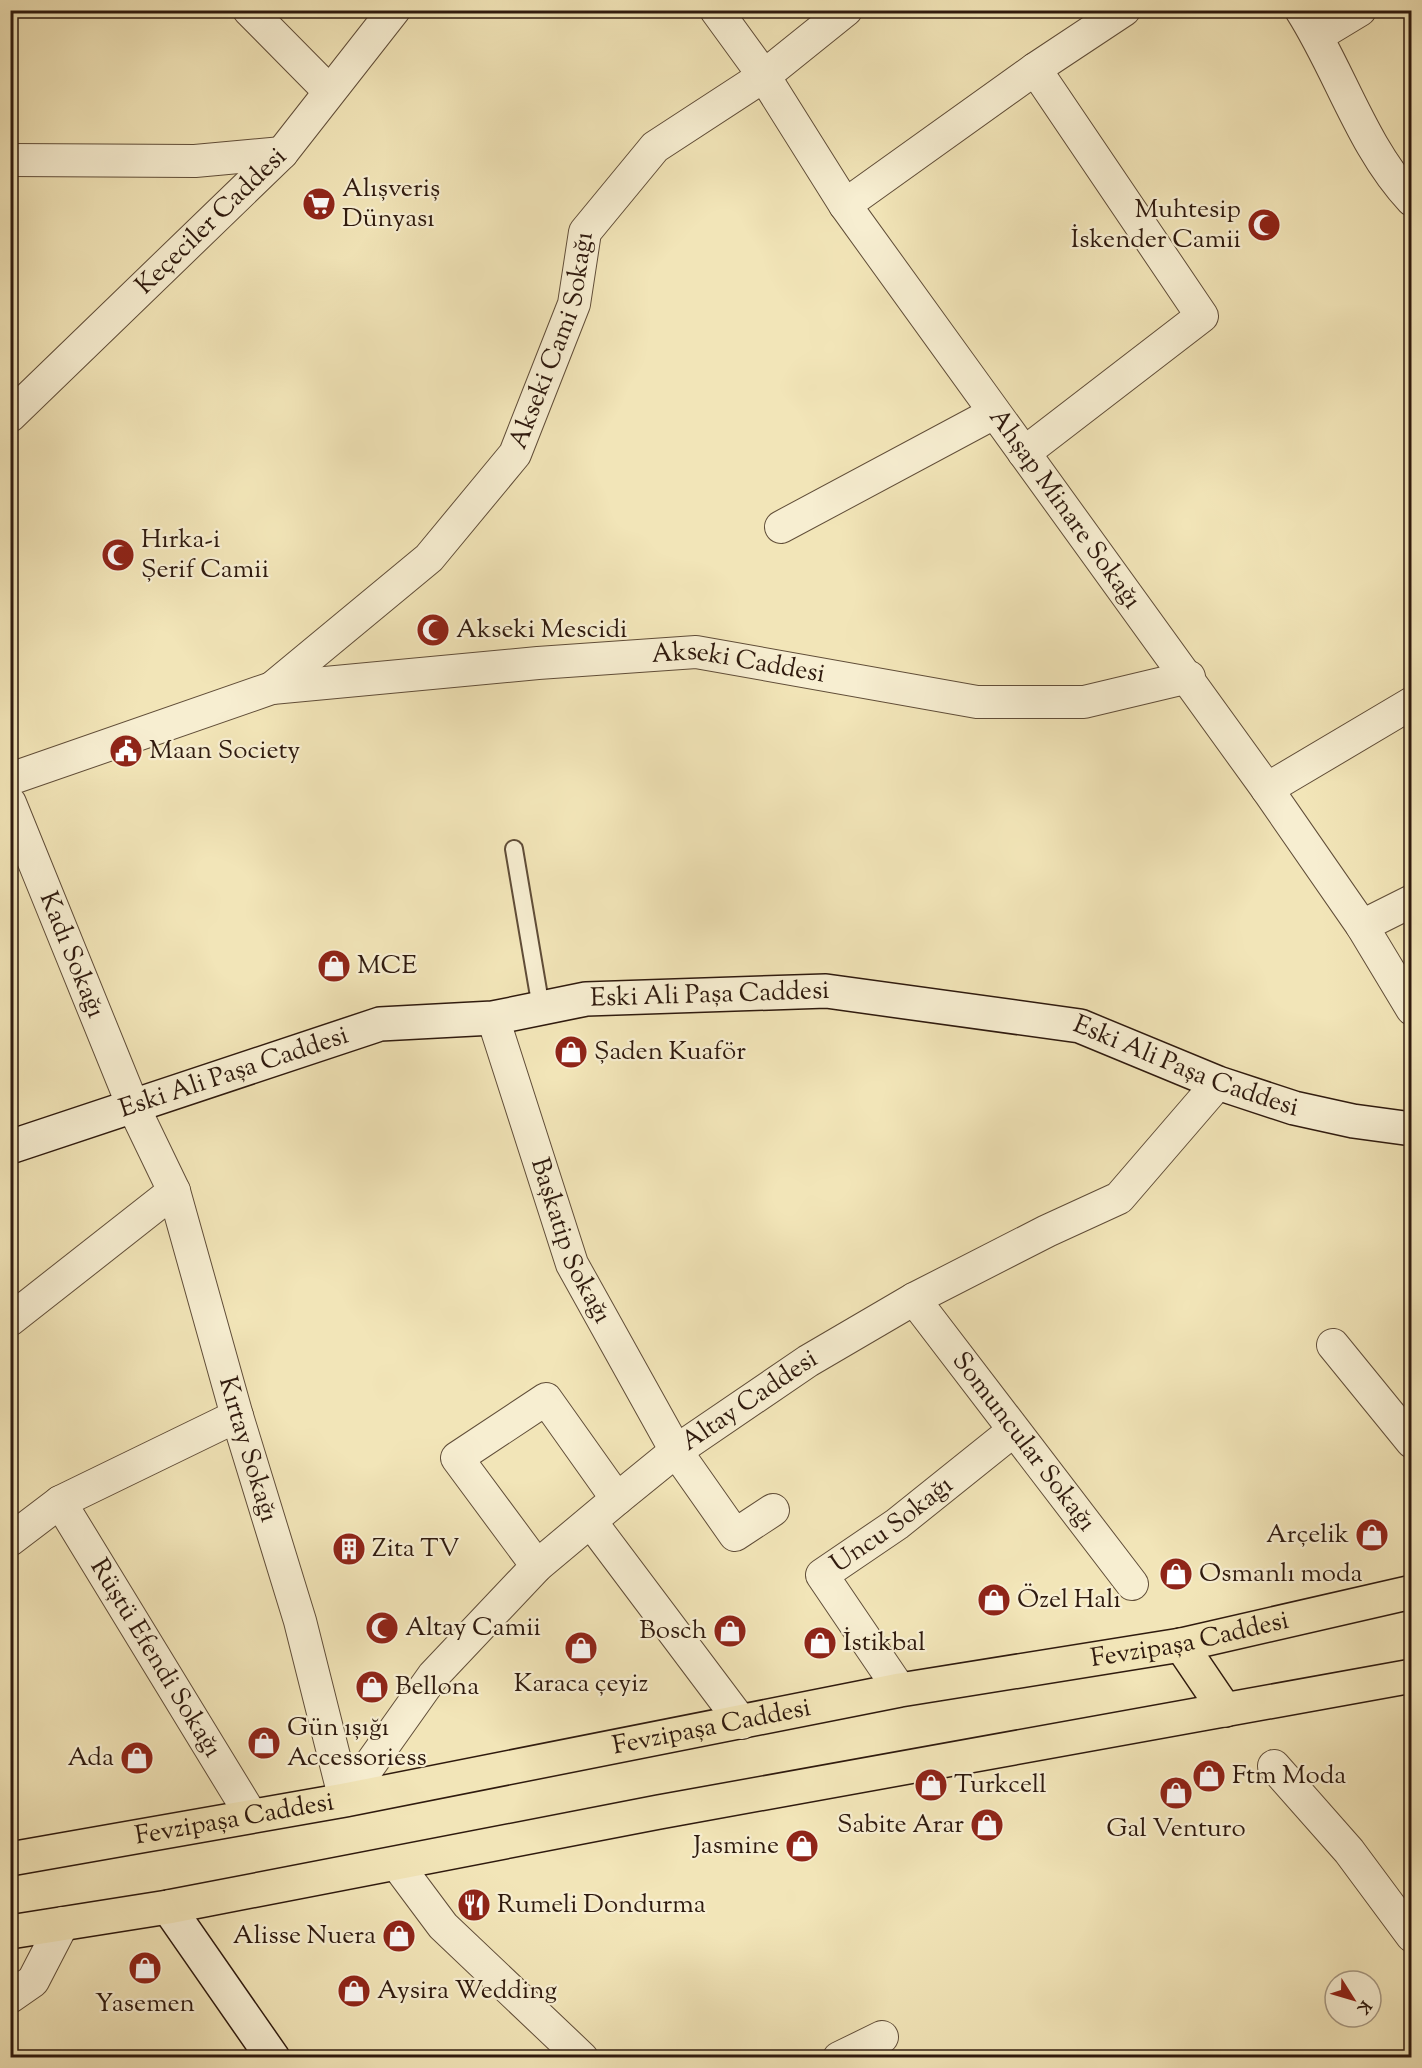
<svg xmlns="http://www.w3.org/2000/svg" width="1422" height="2068" viewBox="0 0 1422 2068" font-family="'Sorts Mill Goudy',serif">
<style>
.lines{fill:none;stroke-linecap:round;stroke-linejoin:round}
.lane-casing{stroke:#604d38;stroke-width:20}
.street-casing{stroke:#604d38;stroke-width:34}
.secondary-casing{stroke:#2f1a0e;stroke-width:36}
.primary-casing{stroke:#2f1a0e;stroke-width:36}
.lane{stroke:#f7eed1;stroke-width:16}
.street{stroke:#f7eed1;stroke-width:32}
.secondary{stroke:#f7eed1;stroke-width:33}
.primary{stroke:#f2e5b8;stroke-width:33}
.labels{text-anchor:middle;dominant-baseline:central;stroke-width:4.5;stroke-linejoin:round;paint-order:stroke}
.poi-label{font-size:26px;fill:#2f1a0e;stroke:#f7eed1;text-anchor:start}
.street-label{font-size:26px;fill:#2f1a0e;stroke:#f7eed1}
</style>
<rect width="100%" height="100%" fill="#f2e5b8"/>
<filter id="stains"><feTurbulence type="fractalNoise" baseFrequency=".00333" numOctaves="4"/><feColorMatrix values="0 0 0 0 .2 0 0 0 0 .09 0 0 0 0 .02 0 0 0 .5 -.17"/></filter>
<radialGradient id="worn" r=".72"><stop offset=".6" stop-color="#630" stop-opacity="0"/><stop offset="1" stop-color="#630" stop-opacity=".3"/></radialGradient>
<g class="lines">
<defs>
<path id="lane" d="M514,849l27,159"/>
<g id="street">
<path d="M249,10l80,81"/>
<path id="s1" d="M716,10l48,66 81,129 422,584 95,137 50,83"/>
<path d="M1301,10c39,61 61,137 111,190"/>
<path d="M1317,36l43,-26"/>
<path d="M10,160l185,1 87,-8"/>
<path d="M845,205l190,-136 89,-59"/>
<path id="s2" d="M10,416l272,-263 112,-143"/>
<path d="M1024,453l178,-137 -167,-247"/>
<path d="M781,527l213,-114"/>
<path id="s3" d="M272,688l157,-130 86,-104 59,-150 11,-72 70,-85 109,-71 82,-66"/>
<path id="s4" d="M10,779l262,-91 266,-25 158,-11 281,50h107l105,-25"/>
<path d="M1267,789l145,-86"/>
<path id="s5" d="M10,803l123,303 41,85 63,225 63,205 45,179"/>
<path d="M1362,926l50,-25"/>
<path id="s6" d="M493,1018l79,246 104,187 59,84 38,-25"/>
<path id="s7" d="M914,1299l218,285"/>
<path d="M10,1320l164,-129"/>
<path d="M1333,1345l79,97"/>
<path id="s8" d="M60,1502l191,313"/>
<path d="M591,1522l151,201"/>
<path d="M10,1540l50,-38 177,-86"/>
<path d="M537,1566l-80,-108 89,-59 71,100"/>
<path id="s9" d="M900,1690l-78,-115 75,-51 116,-93"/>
<path d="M1274,1766l75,85 63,85"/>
<path id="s10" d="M345,1800l88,-124 104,-110 80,-67 59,-48 132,-90 106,-62 133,-68 72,-33 99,-115"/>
<path d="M396,1863l47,63 139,132"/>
<path d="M10,1997l23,-16 30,-58"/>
<path d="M839,2058l43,-21"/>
</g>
<g id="secondary">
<path id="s11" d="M10,1147l370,-123 113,-6 93,-19 240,-8 254,35 138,57 76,25 59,13 59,8"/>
<path d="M168,1907l105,151"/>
</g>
<g id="primary">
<path d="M1181,1645l44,65"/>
<path id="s12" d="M10,1859l335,-59 555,-110 281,-45 231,-53"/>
<path d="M10,1932l158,-25 491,-95 753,-136"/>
</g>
</defs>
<use href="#lane" class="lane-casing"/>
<use href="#street" class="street-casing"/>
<use href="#secondary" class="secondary-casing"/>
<use href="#primary" class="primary-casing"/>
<use href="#lane" class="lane"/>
<use href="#street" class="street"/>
<use href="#secondary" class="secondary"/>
<use href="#primary" class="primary"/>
</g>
<defs>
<symbol id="supermarket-disc" viewBox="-11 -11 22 22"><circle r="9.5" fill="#8f2418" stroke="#f7eed1"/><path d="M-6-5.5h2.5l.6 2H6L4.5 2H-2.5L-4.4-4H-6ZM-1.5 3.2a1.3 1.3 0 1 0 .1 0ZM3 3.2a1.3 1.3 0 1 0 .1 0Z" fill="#fff"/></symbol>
<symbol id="mosque-disc" viewBox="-11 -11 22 22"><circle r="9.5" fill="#8f2418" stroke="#f7eed1"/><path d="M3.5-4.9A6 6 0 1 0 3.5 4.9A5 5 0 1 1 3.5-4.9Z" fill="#fff"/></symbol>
<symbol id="civic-disc" viewBox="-11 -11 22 22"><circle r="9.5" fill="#8f2418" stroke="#f7eed1"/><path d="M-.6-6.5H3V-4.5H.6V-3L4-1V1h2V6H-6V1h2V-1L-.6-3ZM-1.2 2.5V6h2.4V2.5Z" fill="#fff"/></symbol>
<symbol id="shop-disc" viewBox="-11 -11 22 22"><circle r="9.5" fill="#8f2418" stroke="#f7eed1"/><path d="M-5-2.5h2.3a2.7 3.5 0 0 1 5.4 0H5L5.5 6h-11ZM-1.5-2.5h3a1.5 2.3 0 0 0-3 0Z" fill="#fff"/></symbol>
<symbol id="building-disc" viewBox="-11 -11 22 22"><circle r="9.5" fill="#8f2418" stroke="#f7eed1"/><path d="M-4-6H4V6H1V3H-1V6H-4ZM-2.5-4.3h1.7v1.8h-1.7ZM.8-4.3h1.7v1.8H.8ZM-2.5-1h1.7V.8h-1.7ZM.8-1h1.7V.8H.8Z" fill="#fff"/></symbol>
<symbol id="restaurant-disc" viewBox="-11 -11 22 22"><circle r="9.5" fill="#8f2418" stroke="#f7eed1"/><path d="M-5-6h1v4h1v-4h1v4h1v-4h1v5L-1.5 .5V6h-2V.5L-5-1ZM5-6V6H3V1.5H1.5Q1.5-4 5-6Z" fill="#fff"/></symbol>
</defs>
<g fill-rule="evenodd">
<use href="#supermarket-disc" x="300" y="185" width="38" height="38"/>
<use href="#mosque-disc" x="1245" y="206" width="38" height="38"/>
<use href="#mosque-disc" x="99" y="536" width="38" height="38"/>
<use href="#mosque-disc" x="414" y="611" width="38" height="38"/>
<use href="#civic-disc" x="107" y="732" width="38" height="38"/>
<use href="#shop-disc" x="315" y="947" width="38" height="38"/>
<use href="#shop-disc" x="552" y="1033" width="38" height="38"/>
<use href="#shop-disc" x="1353" y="1516" width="38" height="38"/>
<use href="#building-disc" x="330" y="1530" width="38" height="38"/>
<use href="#shop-disc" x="1157" y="1555" width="38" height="38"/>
<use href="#shop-disc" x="975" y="1581" width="38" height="38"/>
<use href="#mosque-disc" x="363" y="1609" width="38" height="38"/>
<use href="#shop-disc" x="711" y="1612" width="38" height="38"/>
<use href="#shop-disc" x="801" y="1624" width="38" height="38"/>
<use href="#shop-disc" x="562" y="1629" width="38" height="38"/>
<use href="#shop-disc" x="353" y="1668" width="38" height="38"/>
<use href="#shop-disc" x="245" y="1724" width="38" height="38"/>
<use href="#shop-disc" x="118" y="1739" width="38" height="38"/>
<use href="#shop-disc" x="1190" y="1757" width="38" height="38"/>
<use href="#shop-disc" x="912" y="1766" width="38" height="38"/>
<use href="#shop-disc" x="1157" y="1774" width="38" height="38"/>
<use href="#shop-disc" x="968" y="1806" width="38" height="38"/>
<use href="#shop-disc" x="783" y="1827" width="38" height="38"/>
<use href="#restaurant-disc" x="455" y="1886" width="38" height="38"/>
<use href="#shop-disc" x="380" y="1917" width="38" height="38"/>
<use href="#shop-disc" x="126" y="1949" width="38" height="38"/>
<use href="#shop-disc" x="335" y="1972" width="38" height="38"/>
</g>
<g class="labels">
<g class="poi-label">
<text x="342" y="189">Alışveriş<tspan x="342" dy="30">Dünyası</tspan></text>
<text x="1241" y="210" text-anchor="end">Muhtesip<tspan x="1241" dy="30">İskender Camii</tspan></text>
<text x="141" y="540">Hırka-i<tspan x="141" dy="30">Şerif Camii</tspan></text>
<text x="456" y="630">Akseki Mescidi</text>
<text x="149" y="751">Maan Society</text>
<text x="357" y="966">MCE</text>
<text x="594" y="1052">Şaden Kuaför</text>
<text x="1349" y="1535" text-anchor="end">Arçelik</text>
<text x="372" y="1549">Zita TV</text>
<text x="1199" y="1574">Osmanlı moda</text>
<text x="1017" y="1600">Özel Halı</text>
<text x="405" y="1628">Altay Camii</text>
<text x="707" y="1631" text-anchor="end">Bosch</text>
<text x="843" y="1643">İstikbal</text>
<text x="581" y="1684" text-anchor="middle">Karaca çeyiz</text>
<text x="395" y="1687">Bellona</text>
<text x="287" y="1728">Gün ışığı<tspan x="287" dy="30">Accessoriess</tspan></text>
<text x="114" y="1758" text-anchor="end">Ada</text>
<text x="1232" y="1776">Ftm Moda</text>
<text x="954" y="1785">Turkcell</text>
<text x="964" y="1825" text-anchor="end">Sabite Arar</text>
<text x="1176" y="1829" text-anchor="middle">Gal Venturo</text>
<text x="779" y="1846" text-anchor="end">Jasmine</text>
<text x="497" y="1905">Rumeli Dondurma</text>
<text x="376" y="1936" text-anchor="end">Alisse Nuera</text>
<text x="377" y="1991">Aysira Wedding</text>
<text x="145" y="2004" text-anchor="middle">Yasemen</text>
</g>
<g class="street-label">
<text stroke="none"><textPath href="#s2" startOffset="280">Keçeciler Caddesi</textPath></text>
<text stroke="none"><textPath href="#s3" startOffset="459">Akseki Cami Sokağı</textPath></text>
<text stroke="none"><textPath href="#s1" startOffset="609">Ahşap Minare Sokağı</textPath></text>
<text stroke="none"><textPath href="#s4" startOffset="746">Akseki Caddesi</textPath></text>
<text stroke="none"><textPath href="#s5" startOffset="164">Kadı Sokağı</textPath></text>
<text stroke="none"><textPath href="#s11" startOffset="722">Eski Ali Paşa Caddesi</textPath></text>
<text stroke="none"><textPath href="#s11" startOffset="1208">Eski Ali Paşa Caddesi</textPath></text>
<text stroke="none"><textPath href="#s11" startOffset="236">Eski Ali Paşa Caddesi</textPath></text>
<text stroke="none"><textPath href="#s6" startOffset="236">Başkatip Sokağı</textPath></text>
<text stroke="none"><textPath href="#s10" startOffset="573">Altay Caddesi</textPath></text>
<text stroke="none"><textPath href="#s7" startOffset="180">Somuncular Sokağı</textPath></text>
<text stroke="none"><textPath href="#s5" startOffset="690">Kırtay Sokağı</textPath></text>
<text stroke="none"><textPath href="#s9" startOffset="225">Uncu Sokağı</textPath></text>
<text stroke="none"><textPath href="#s12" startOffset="1200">Fevzipaşa Caddesi</textPath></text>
<text stroke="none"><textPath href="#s8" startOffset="183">Rüştü Efendi Sokağı</textPath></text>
<text stroke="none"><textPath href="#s12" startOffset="714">Fevzipaşa Caddesi</textPath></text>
<text stroke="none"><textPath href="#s12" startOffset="228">Fevzipaşa Caddesi</textPath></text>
</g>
</g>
<rect width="1422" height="2068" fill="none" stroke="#f2e5b8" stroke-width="36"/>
<rect x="12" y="12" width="1398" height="2044" fill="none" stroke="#2f1a0e" stroke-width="3"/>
<rect x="18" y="18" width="1386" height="2032" fill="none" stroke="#2f1a0e" stroke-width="1.5"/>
<g transform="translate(1353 1999) rotate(127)"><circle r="28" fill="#f7eed1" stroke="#a79983" stroke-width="1.5"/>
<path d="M0-4.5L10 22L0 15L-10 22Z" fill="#8f2418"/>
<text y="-9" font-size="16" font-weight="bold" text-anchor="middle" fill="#2f1a0e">K</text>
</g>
<rect width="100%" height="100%" filter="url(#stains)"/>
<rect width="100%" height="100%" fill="url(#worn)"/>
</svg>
